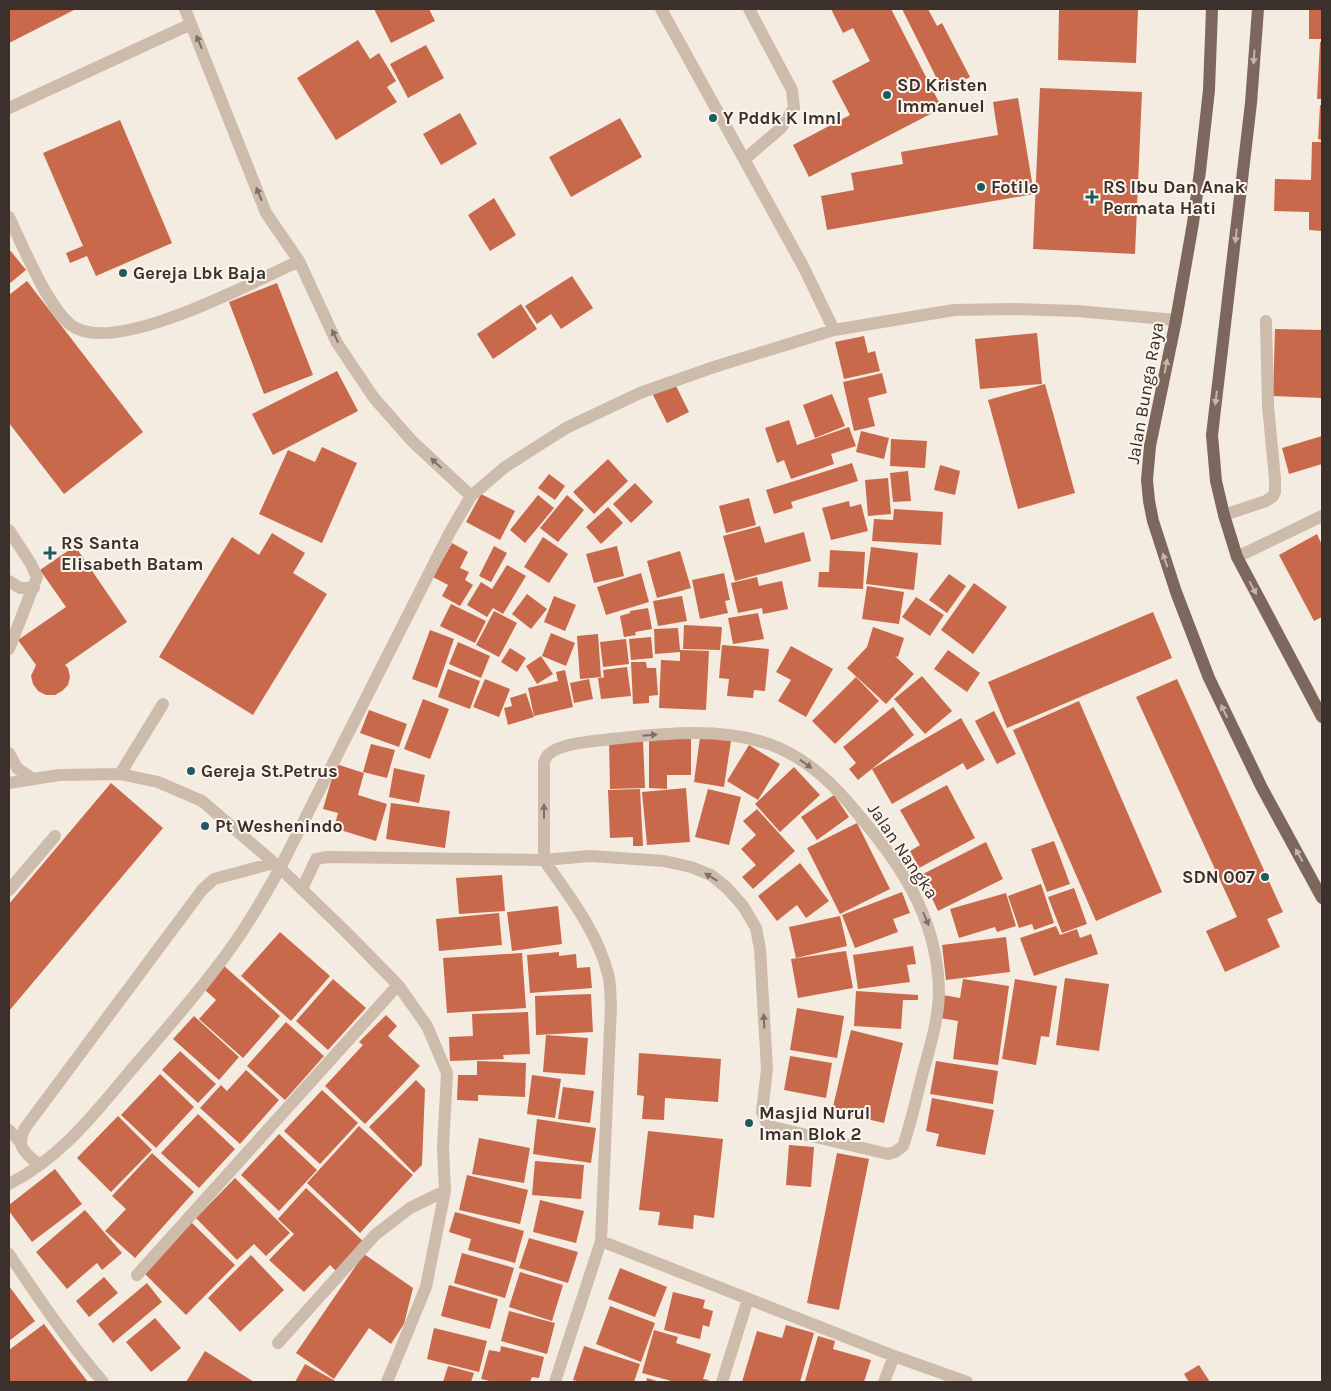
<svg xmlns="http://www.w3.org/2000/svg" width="1331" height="1391" viewBox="0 0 1331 1391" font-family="Karla,sans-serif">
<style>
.building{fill:#c8694b}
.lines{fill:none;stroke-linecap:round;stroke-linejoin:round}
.minor{stroke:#cdbbac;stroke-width:12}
.major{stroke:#7d675c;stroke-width:12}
.oneway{fill:#7d6f65}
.oneway2{fill:#c2b5ac}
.poi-dot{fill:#1f5a5e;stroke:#fbf5ee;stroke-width:2}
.labels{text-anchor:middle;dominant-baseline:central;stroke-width:4;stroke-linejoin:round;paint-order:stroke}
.poi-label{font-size:18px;font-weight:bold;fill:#3b302b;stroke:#fbf5ee;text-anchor:start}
.street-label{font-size:18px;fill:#3b302b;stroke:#fbf5ee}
</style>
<rect width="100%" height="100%" fill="#f4ebe1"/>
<path class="building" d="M9,9h67l-67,34z
M374,9h55l6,12 -44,22z
M831,9h60l51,99 -133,69 -16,-32 57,-30 -18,-34 38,-20 -17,-33 -10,5z
M902,9h26l9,17 5,-3 28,54 -27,14z
M1059,9h79l-2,54 -78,-3z
M1309,9h13v30h-13z
M358,40l12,19 9,-6 17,28 -9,6 10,15 -61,38 -39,-62z
M1320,42h2v57h-5z
M426,45l18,33 -36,20 -18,-34z
M1040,88l102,4 -7,162 -102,-5z
M1018,98l16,96 -207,36 -6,-34 33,-6 -3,-17 52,-9 -2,-12 97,-17 -5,-33z
M1320,105h2v35l-4,-1z
M460,113l17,31 -36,21 -18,-31z
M620,118l22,39 -71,40 -22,-40z
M120,120l52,123 -76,33 -9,-20 -17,7 -4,-10 17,-7 -40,-93z
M1312,142h10v89l-13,-1v-18l-35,-1 1,-32 36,1z
M494,198l22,37 -26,16 -22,-36z
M9,249l17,21 -17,14z
M572,276l21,32 -32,21 -10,-15 -14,10 -12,-18z
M27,281l116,151 -79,62 -55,-71v-128z
M277,283l36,92 -49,19 -35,-92z
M521,304l16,25 -44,30 -16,-25z
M1275,329l47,1v68l-49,-2z
M1037,333l5,51 -62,5 -5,-50z
M864,336l4,17 7,-2 5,20 -36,8 -9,-37z
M337,371l21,40 -85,44 -21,-41z
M882,373l5,20 -19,5 7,28 -21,5 -11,-49z
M674,382l15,30 -22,11 -15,-30z
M1045,384l30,109 -57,16 -30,-109z
M832,394l13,32 -30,12 -12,-33z
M789,420l8,25 52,-18 7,19 -25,8 3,10 -43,15 -7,-19 -7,3 -12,-35z
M861,431l28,7 -5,21 -28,-7z
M1322,436v28l-33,10 -7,-26z
M891,439l36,2 -2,27 -35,-2z
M322,447l35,16 -35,80 -63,-29 29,-64 27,12z
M608,459l20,22 -34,33 -21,-22z
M852,463l6,18 -67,21 2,6 -19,6 -8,-24z
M940,465l20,6 -5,24 -21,-5z
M908,471l3,30 -18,1 -3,-29z
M549,474l16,12 -10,14 -17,-12z
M888,478l3,36 -23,2 -3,-36z
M635,483l18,19 -22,21 -18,-19z
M481,494l34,17 -15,29 -34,-18z
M538,495l16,13 -29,35 -15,-13z
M567,495l17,15 -26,32 -18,-14z
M749,498l7,27 -30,8 -7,-27z
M849,501l1,6 11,-3 7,27 -37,9 -9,-32z
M608,507l15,16 -22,21 -15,-17z
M894,509l49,3 -2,33 -69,-4 2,-22 19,1z
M760,526l5,17 39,-11 7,29 -76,20 -12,-45z
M272,533l33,20 -12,20 34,21 -74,121 -94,-58 73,-120 27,18z
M1317,534l5,11v72l-8,4 -35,-66z
M543,537l25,17 -19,29 -25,-16z
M452,543l16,9 -8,16 9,4 -4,8 8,5 -13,21 -18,-10 6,-11 -15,-8z
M75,546l52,76 -62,43 3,3 2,9 -2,8 -6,6 -7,4h-9l-8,-4 -5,-7 -2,-8 5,-11 -18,-25 48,-33 -26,-37z
M494,546l13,7 -16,29 -12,-6z
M617,546l7,30 -30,7 -8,-29z
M871,547l47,6 -4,37 -48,-6z
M830,550l35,2 -2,37 -45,-2 1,-15h10z
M680,551l11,37 -34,10 -10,-37z
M507,565l19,11 -23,38 -10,-6 -6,9 -20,-12 14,-23 11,7z
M641,573l8,29 -43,13 -9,-28z
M724,573l6,27 -5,1 3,12 -28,6 -8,-39z
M949,574l17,12 -19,27 -18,-13z
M757,577l2,9 23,-5 6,28 -25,5 -1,-6 -24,5 -7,-30z
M974,583l33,24 -34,47 -32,-24z
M867,586l37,6 -5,32 -37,-5z
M527,594l20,15 -16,20 -19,-15z
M554,596l22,9 -11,26 -21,-9z
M682,596l5,25 -29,5 -5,-25z
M916,597l28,18 -14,21 -28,-19z
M451,604l35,17 -11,22 -35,-17z
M648,608l4,21 -17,3 1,3 -12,2 -4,-21 10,-3v-2z
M494,611l23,12 -18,34 -23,-12z
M1153,612l19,46 -165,70 -19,-46z
M758,613l6,26 -31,5 -5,-26z
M684,625l38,2 -2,23 -37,-1z
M873,627l31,11 -6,19 -3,-1 19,18 -28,30 -39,-36 20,-21z
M678,628l2,22 29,1 -3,59 -47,-2 2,-48 19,1v-9l-25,2 -1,-25z
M430,630l24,9 -17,49 -25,-9z
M551,633l24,10 -9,23 -24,-10z
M598,634l3,43 -21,2 -3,-43z
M651,637l2,21 -22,2 -2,-21z
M626,639l3,25 -26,3 -3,-25z
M458,642l32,14 -9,22 -32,-14z
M722,645l47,4 -4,42 -11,-1 -1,8 -26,-2 2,-17 -10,-1z
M791,646l42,23 -27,48 -28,-16 13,-21 -15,-8z
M510,648l16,10 -9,14 -16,-10z
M948,650l32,23 -13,19 -33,-23z
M541,656l12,18 -16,10 -11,-18z
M631,662h15l1,6h9l2,27 -9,1v7l-16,1z
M627,667l4,29 -30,3 -3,-21 8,-1h-2l-1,-7z
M448,669l32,12 -10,28 -32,-12z
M565,670l8,37 -39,9 -6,-28 30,-7 -2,-9z
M922,676l30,35 -27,23 -31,-35z
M856,677l23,24 -44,43 -23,-23z
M485,679l25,10 -11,28 -26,-10z
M589,679l4,20 -19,4 -4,-20z
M1177,679l106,233 -16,7 13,28 -55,25 -19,-41 31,-14 -101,-220z
M526,693l8,24 -26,8 -4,-17 8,-2 -2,-8z
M423,699l26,10 -19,50 -26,-10z
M1079,701l83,191 -66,29 -83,-191z
M893,707l21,28 -56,45 -9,-11 7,-6 -13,-16z
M369,710l38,14 -8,23 -39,-14z
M994,711l22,43 -19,10 -22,-43z
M961,718l24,42 -18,10 -4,-7 -71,41 -20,-35z
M649,737h42v38h-24v14l-18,-1z
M700,737l31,4 -7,46 -30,-5z
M609,740h34l2,48 -35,1z
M371,744l24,6 -8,28 -24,-6z
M749,745l31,19 -22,36 -31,-19z
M336,764l28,9 -6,22 29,9 -11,37 -42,-13 4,-15 -15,-4z
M794,767l26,28 -40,37 -25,-28z
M394,768l31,7 -6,28 -30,-6z
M111,783l52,45 -154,183v-107z
M947,785l28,53 -56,30 -9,-17 10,-6 -20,-35z
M686,788l4,54 -43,3 -5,-53z
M640,789l3,57h-10v-9l-23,1 -2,-48z
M708,789l33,8 -12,48 -34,-8z
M834,795l15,22 -32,23 -16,-23z
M391,803l59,8 -5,37 -59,-9z
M757,809l38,42 -42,38 -11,-12 14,-12 -15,-16 15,-14 -13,-14z
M857,823l33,66 -50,25 -33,-66z
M1054,841l16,43 -23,8 -16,-43z
M986,842l17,37 -65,32 -17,-36z
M800,863l29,38 -23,17 -9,-13 -20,16 -19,-25z
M502,875l3,36 -46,3 -3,-36z
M1041,884l13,39 -20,7 -2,-6 -13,4 -11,-32z
M1074,888l13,36 -25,9 -14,-36z
M902,892l8,21 -17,6 5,13 -43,16 -13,-33z
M1006,893l10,33 -19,6 -2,-5 -36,11 -9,-29z
M558,906l4,38 -50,7 -5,-39z
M499,913l3,32 -63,6 -3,-32z
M840,916l7,30 -51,12 -7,-31z
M1056,926l4,9 17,-6 3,9 11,-4 7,20 -64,22 -14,-38z
M280,932l50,44 -39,45 -50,-45z
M1006,937l4,35 -64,8 -4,-35z
M913,946l3,18 -9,1 3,17 -52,7 -5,-34z
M846,951l7,37 -55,10 -7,-39z
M559,952v4l17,-2 1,14 13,-1 2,21 -62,5 -3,-38z
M522,953l4,55 -79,5 -4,-55z
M223,965l57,51 -37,42 -44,-39 17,-19 -13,-12z
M1065,978l44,6 -10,67 -43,-6z
M333,979l33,29 -38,42 -32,-29z
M963,979l46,7 -11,79 -45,-6 5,-38 -18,-3 3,-23 17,3z
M1015,979l42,7 -8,51 -8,-1 -5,29 -34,-6z
M856,991l62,4v5h-15l-2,29 -47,-3z
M591,994l2,38 -57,3 -1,-39z
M797,1008l47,8 -7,42 -47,-8z
M528,1012l2,42 -27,1 1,4 -54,2 -1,-24 24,-1 -1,-22z
M386,1015l11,11 -9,10 32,30 -55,58 -40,-38 38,-41 -4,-3z
M194,1016l45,41 -20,23 -46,-41z
M286,1022l38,34 -39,44 -38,-34z
M851,1030l52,13 -19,80 -52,-12z
M546,1035l42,3 -3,37 -42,-3z
M180,1051l36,33 -18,19 -36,-33z
M639,1053l82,6 -3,43 -53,-4 -1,22 -22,-1 2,-23 -7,-1z
M790,1056l42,7 -6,35 -42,-8z
M477,1061l49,2 -1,34 -47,-2v6l-21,-1 1,-25h19z
M936,1061l62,10 -5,33 -63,-10z
M246,1070l33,30 -39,44 -40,-36 21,-23 6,6z
M160,1074l34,33 -38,41 -35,-33z
M532,1075l29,4 -6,39 -28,-4z
M416,1080l9,9 -3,76 -8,8 -45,-46z
M563,1087l31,4 -4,32 -32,-4z
M322,1090l36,33 -38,41 -36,-33z
M932,1098l62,12 -9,45 -49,-9 3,-12 -13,-3z
M198,1114l37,35 -36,39 -38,-35z
M118,1116l34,34 -41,42 -34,-34z
M537,1119l59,9 -5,35 -58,-9z
M359,1126l54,49 -53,58 -53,-50z
M648,1131l75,8 -9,79 -20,-3 -1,14 -35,-4 2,-13 -21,-2z
M279,1134l38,36 -38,41 -38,-36z
M479,1138l51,10 -6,35 -52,-9z
M789,1145l25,2 -3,40 -25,-2z
M152,1153l42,39 -59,66 -30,-27 21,-22 -14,-13z
M837,1153l32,6 -30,151 -32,-7z
M535,1161l49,4 -3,34 -49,-4z
M55,1169l27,35 -50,38 -23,-31v-6z
M467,1175l61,15 -8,34 -61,-14z
M235,1178l55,55 -24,23 -12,-12 -17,16 -41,-42z
M306,1188l59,55 -27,30 -8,-8 -26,27 -35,-32 25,-26 -16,-15z
M540,1200l44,11 -8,32 -43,-11z
M85,1210l37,43 -20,17 -5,-7 -30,26 -31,-37z
M455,1212l69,19 -9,32 -47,-13 3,-11 -22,-7z
M191,1222l44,43 -49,50 -43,-43z
M529,1238l49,14 -10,31 -49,-15z
M462,1253l52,15 -9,30 -51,-15z
M364,1254l49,34 -9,36 -13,20 -22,-16 -35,51 -38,-26z
M251,1255l33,35 -44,42 -32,-34z
M620,1268l47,19 -12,30 -47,-18z
M520,1272l43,13 -11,36 -43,-14z
M104,1277l14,16 -29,24 -13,-16z
M147,1283l15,19 -49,41 -15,-19z
M449,1285l49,14 -8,30 -49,-13z
M9,1286l26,35 -26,20z
M673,1292l32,8 -2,8 10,3 -4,16 -6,-2 -3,14 -36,-9z
M610,1306l45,17 -14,39 -45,-18z
M509,1311l46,12 -8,31 -46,-13z
M155,1318l26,30 -30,24 -25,-30z
M44,1324l27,36 17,22h-77l-2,-3v-29z
M786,1325l28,8 -14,49h-58l15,-51 25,7z
M434,1328l53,13 -8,31 -52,-13z
M654,1330l24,7 -2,6 35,11 -8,25 6,1 -1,2h-33l-33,-9z
M818,1336l17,5 -2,8 38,11 -7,22 -59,-1z
M501,1346l43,11 -5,21 -7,-1 -2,5h-36l-13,-3 8,-29 11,2z
M584,1346l56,18 -6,18h-53l-8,-2z
M205,1351l49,31h-68z
M305,1364l32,18h-42z
M1199,1365l11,17h-21l-5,-8z
M448,1366l26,7 -3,9h-28z
M647,1378l13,4h-14z"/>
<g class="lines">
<path class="minor" d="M185,9l81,204 33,48 38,82 37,55 38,43 59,55
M661,9l142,257 31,64
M9,108l182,-84
M745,159l36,-31 13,-20 -2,-18 -43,-81
M9,217c14,29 38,89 62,108 42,33 184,-44 228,-64
M1224,515l42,-14 7,-5 2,-4v-13l-7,-73 -2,-85
M9,530l22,34 6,13 -28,72
M1237,557l85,-41
M9,581l11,7h14
M9,753l8,15 16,11
M120,774l43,-70
M9,783l50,-8 61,-1 38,8 44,19 78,67 67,65 51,52 29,41 20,47 -4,74 2,44 -19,96 -39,95
M544,860c25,36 53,71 64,114 3,10 2,21 3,31l-10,236 -46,141
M302,889l14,-30 12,-2 216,3 46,-4 74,5 27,6 20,8 16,13 16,18 13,22 4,21 7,120 -5,43 5,12 6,3 115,27 7,-2 8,-6c8,-23 13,-47 19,-70 7,-26 16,-54 17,-81 0,-70 -33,-124 -77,-176 -26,-33 -56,-63 -96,-76 -49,-16 -105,-9 -155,-4 -15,2 -50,4 -62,15 -3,2 -4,6 -5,9v97
M9,890l46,-54
M9,1130l11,12
M39,1165c-14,-13 -24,-17 -14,-37l177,-238 12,-11 60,-16
M9,1184c55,-28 89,-75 128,-121 31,-36 63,-72 91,-111 20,-27 36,-55 52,-84l170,-336 21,-36 34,-29 61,-39 74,-35 74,-26 120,-37 120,-20 60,-1 63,2 99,9
M601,1241l293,115 73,26
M9,1254c30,45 59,88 94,128
M137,1275l261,-290
M278,1343l97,-108 35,-27 35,-17
M722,1382l26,-83
M884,1382l10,-26"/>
<path class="major" d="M1212,9l-3,81 -9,81 -7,52 -17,97 -26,126 -3,34 2,21 4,20 23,71 33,86 53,110 60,110
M1258,9l-7,94 -39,332 4,46 8,34 13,42 85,160"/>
</g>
<defs><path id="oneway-solid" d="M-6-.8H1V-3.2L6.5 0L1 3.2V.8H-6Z" transform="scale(1.25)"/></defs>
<g class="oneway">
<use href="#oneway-solid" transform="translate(199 42) rotate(-112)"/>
<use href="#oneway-solid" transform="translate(259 194) rotate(-112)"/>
<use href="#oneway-solid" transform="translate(335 336) rotate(-116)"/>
<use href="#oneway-solid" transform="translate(436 463) rotate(-137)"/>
<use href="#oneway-solid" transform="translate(650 735) rotate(-5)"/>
<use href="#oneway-solid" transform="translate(806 764) rotate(36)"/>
<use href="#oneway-solid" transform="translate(544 811) rotate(-90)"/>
<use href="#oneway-solid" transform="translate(711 877) rotate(-149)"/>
<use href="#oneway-solid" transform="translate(926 919) rotate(67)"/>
<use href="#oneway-solid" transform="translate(764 1021) rotate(-93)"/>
</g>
<g class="oneway2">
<use href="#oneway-solid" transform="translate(1254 57) rotate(94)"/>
<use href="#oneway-solid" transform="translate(1236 236) rotate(96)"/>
<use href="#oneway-solid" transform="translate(1166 366) rotate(-79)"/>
<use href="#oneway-solid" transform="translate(1216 398) rotate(97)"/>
<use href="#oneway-solid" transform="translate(1165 560) rotate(-108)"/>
<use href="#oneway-solid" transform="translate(1253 588) rotate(62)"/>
<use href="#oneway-solid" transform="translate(1224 711) rotate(-116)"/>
<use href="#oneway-solid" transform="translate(1299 855) rotate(-119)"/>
</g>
<g class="poi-dot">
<circle cx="887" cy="95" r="5"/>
<circle cx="713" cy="118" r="5"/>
<circle cx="981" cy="187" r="5"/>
<path d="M1089.5 189.5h5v5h5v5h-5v5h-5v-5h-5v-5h5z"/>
<circle cx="123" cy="273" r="5"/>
<path d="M47.5 545.5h5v5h5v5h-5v5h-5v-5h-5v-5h5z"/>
<circle cx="191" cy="771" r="5"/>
<circle cx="205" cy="826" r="5"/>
<circle cx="1265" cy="877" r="5"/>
<circle cx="749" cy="1123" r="5"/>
</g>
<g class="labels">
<g class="poi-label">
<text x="897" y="85">SD Kristen<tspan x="897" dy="21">Immanuel</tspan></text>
<text x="723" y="118">Y Pddk K Imnl</text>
<text x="991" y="187">Fotile</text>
<text x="1103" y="187">RS Ibu Dan Anak<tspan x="1103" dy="21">Permata Hati</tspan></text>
<text x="133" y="273">Gereja Lbk Baja</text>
<text x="61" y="543">RS Santa<tspan x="61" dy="21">Elisabeth Batam</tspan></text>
<text x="201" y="771">Gereja St.Petrus</text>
<text x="215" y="826">Pt Weshenindo</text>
<text x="1255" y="877" text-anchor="end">SDN 007</text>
<text x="759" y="1113">Masjid Nurul<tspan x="759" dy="21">Iman Blok 2</tspan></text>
</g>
<g class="street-label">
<text transform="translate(1145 393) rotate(-80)">Jalan Bunga Raya</text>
<text transform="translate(903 851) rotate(56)">Jalan Nangka</text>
</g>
</g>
<rect width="1331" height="1391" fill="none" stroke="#3b302b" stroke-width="20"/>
</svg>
